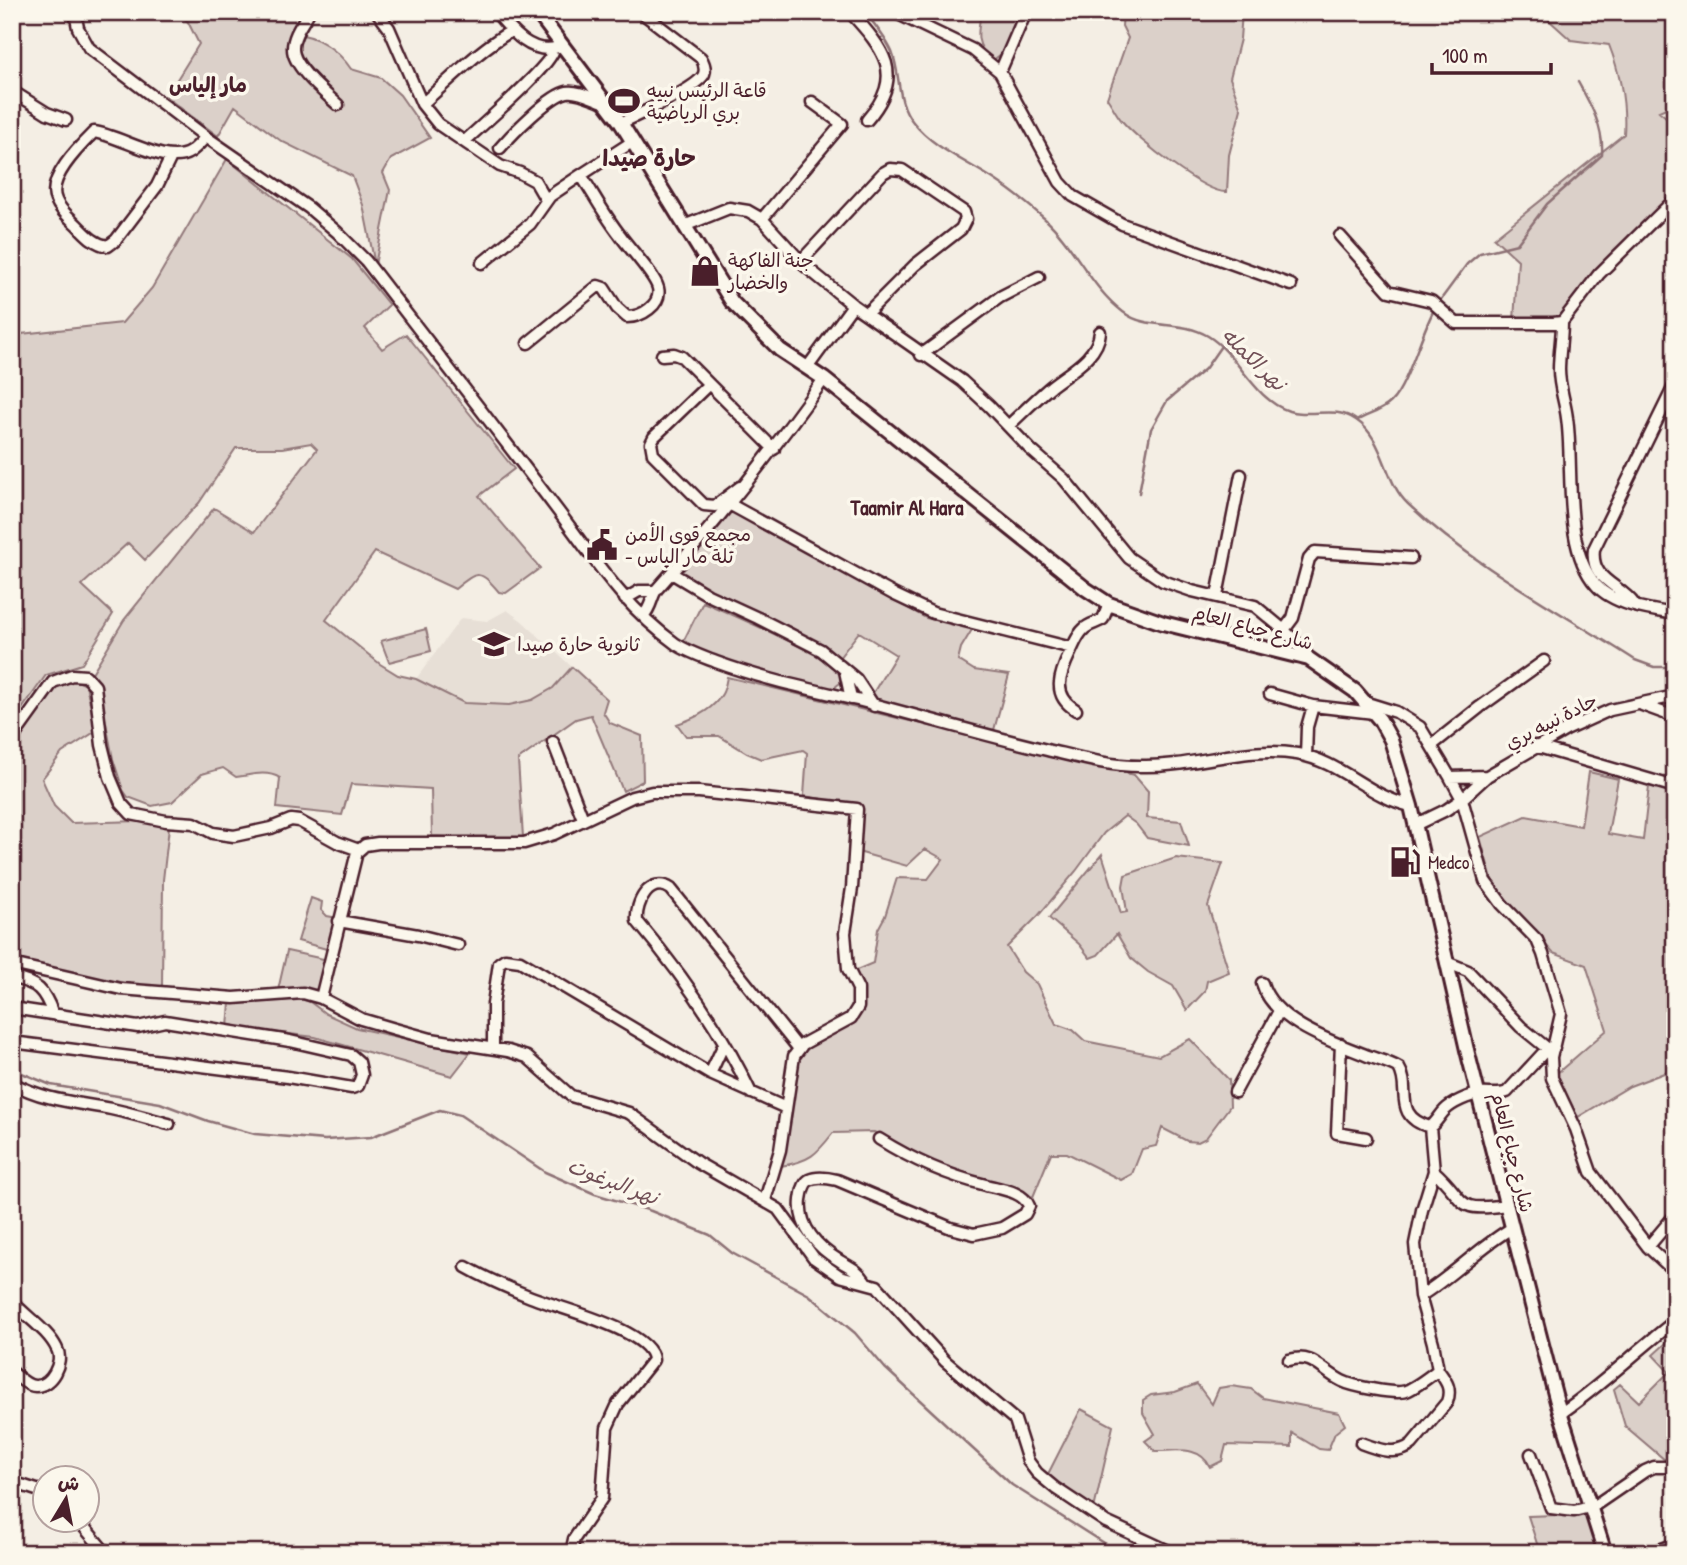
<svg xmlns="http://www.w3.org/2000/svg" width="1687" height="1565" viewBox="0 0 1687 1565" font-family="'Patrick Hand','Playpen Sans Arabic',sans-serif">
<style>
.built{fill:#e7dfd6}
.green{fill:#dbd0c9;stroke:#92787a;stroke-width:2}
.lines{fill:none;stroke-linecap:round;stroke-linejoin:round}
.stream{stroke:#8d7174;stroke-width:2.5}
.minor-casing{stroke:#4a1f2b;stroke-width:15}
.major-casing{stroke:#4a1f2b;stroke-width:18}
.minor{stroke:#fbf7ec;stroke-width:10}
.major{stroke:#fbf7ec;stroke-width:12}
.labels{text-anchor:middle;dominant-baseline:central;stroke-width:7;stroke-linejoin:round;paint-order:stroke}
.poi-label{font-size:19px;fill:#4a1f2b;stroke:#fbf7ec;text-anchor:start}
.street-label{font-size:19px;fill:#4a1f2b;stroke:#fbf7ec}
.neighbourhood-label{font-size:21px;font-weight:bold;fill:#4a1f2b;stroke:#fbf7ec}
.water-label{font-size:21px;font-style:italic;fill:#714f56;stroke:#fbf7ec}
.quarter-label{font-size:23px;font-weight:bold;fill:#4a1f2b;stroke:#fbf7ec}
</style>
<rect width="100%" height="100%" fill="#f4eee4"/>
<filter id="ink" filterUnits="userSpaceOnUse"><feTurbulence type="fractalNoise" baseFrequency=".0143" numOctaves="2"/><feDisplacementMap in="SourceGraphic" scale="14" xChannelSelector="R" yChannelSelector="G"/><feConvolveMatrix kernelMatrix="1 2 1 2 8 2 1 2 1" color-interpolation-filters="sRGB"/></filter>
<g filter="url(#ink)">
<path class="built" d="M507,610l15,11 50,46 -19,21 -21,12 -22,5 -47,-2 -47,-24 45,-61 26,3z"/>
<path class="green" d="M176,12h130l-12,22c22,0 45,17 57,35l30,9 19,17 30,43 -39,21 -8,14 7,17 -15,75 -12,-60 -11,-29 -71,-35 -46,-35 -17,30 -52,-39 33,-53 -11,-22z
M981,12h40l-12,36 -17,13c-17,-16 -15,-26 -11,-49z
M1123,12h119l-2,27 -10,39 11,31 -12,46 -2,37c-22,2 -90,-53 -105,-71 -6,-7 -10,-16 -15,-23l21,-60 -6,-12z
M1540,12h120l15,6v86l-16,7 16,14v70l-76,71 -39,49 -6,4 -40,1 4,-60 -24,-22 130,-104c2,-30 -4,-61 -15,-89l-38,-5z
M227,159l125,100 37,46 -24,23 17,21 24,-15 108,135 -35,27 61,72 -34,25 -7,-1c-19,-22 -21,-22 -44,-3l-80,-37 -49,68 54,44 18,11 18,4 48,24 45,2 23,-5 21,-12 19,-21 35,32 -4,13 7,11 32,13 1,45 -20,10 -32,-76 -15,4 -58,41 5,77 -4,3 -87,-4 -1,-47 -80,-5 -9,31 -65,-7 3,-30c-14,-8 -29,-3 -44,-1l-13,-9 -21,6 -30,28 -20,4 -24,-9 -5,-7 -10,-31 -14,-72 -7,-14 32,-53 90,-112 40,24 63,-83 -6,-6 -29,5h-46l-37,55 -54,57 -17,-17 -46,42 31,29 -31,50 -36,11 -34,48v-388l110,-12 30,-35z
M732,511l194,107 47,10 -12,20 -3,12 16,10 35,5 -15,55 -115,-26 -6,-11 23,-38 -37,-23 -20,26c-17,-11 -33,-23 -51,-32 -21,-11 -98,-37 -106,-54z
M703,602c23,10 126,54 136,70 2,4 1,6 1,11l-11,9 -98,-27 -49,-21z
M426,629l5,22 -42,11 -8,-21z
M727,677l407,98 14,16 -1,27 34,3 8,25 -42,-8 -11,-14 -11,-8 -21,17 -28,38 -38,45 -31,31 16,25 14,12 19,40 17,6 12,11 74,15 31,-17 39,41 1,26 -24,32 -8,4 -11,-1 -25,-13 -6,18 -14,3 -10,25 -11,6 -54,-27h-16l-18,44 -102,-36 -57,-29 -41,1c-17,22 -23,28 -52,33l14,-80 1,-23 5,-10 18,-15 33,-14 12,-24 -1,-10 -9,-19 19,-8 5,-34 7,-13 12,-38 31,1 15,-20 -18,-10 -18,17 -49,-14 4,-46 -58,-10 3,-43 -4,-3 -42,9 -14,-6 -28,-17h-33l-9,-12c16,-5 36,-14 45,-30 3,-5 4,-12 5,-17z
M70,680l10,2 6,3 10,46 -34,22 -20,26 12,27 17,17 69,-2 29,6 -6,53 -1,107 -54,-5 -96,-22v-214l41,-56 8,-7z
M1589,772l29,7 -10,55 35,6 6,-54 26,6v26l-5,27 5,2v218l-11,8 -34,13 -52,31 -23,-42 52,-45 -21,-65 -33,-12 -59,-66 -14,-50 46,-21 55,10z
M1102,854l19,59 6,-1 -4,-26 2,-11 51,-17 47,5 -15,43 21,66 -22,9 -2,10 -18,19 -14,-24 -25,-14 -17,-14 -14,-24 -19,21 -8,3 -11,-14 -30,-26z
M311,898l11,4 -1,8 6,6 11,2 -8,32 -32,-9z
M287,951l41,9 -9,31c-13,-3 -27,0 -41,-1z
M274,998l28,1 8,3 16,12 31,14 113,25 -18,23 -137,-39 -87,-10 2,-24z
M1675,1335v114l-10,11 -40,-34 -11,-37 6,-5 19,18 30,-30 -16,-17z
M1197,1384l15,20 7,-16 12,-2 20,3 12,9 76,15 6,12 -10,8 -7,17 -9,-1 -27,-16v14l-66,-2 -4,16 -12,6c-10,-22 -34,-16 -55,-16l-10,-10 10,-7 -12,-21v-13l8,-5 24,-3z
M1081,1409l32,17 -19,83 -47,-33z
M1586,1514l12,37 -58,2 -12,-37z"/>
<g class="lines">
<path class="stream" d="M865,12c9,12 21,26 27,40 9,23 4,49 21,70 20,26 55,40 82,58 17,11 34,25 50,39 30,27 45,68 78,93 24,19 57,7 85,24 31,19 45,63 81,75 23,7 46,-6 67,9 29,19 28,62 52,84 67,63 151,107 227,156l19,7h21
M1439,302l28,-38 13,-11 37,-9 30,-40 55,-49c2,-27 -11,-50 -24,-73
M1358,420c11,-6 24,-9 33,-18 17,-17 30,-70 44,-94
M1139,493l12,-64 16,-28 38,-32 16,-23
M12,1069l39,16 109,18 48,18 47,13 70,6 46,-3 69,-27 20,5 85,57 50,22 56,17 59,24 22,18 77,42 46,38 30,35 127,117 107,68"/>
<defs>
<path id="minor" d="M75,12l3,16 11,20 117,89 103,71 28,24 29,29c63,82 127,164 189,246 39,51 67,98 121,137 12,8 27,13 40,18 46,17 94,27 141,38 63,16 126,35 190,50 30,7 61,16 93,16 52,2 105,-21 157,-12 43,7 72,43 114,52
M309,12c-6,11 -16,23 -16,36 -1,18 32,45 45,57
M377,12l12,16 33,76 16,20 62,42 20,7 15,8 11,19
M496,12c15,19 36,44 62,35
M850,12c34,37 56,63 17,108
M894,12l79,38 27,22 60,110 13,14 49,28 169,61
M1000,72l26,-60
M12,91l35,22 19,7
M422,104c30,-26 55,-53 89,-73
M621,123c15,-7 78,-36 83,-49 2,-6 0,-11 -3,-16l-60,-46
M465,141c16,-15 87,-76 89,-92
M500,148c12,-14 50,-53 67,-56 11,-2 27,7 37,10
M171,157l-14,29 -41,54 -8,6c-14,-2 -22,-12 -31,-21 -8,-8 -17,-15 -21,-25 -10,-21 24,-54 38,-68 28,4 73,35 96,20 6,-4 11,-10 16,-15
M762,219l80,-95 -30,-22
M684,226l45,-18 19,3 14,8 43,47 48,39 109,76 27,25 41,43 34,30 65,79 34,23 29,10 63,15 29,24 21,21 4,8
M1340,236l49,55 42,10 25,22h97l9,-1 37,-48 76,-75
M801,261l82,-88 7,-4 12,1 62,42 2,7 -5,10 -46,36 -49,49
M482,263l48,-39 20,-28 31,-21
M1562,322c0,16 -3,32 -3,48 0,17 6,31 8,48 7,48 -5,129 29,167 17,20 54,25 79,29
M528,343l70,-57 6,2 13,20 10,9c14,0 35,-12 31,-29 -3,-13 -30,-41 -38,-53 -15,-19 -26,-40 -39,-60l51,-33
M662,355l12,-1 8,3 92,92
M921,355l79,-58 39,-20
M807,368l46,-63
M709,384l-55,53 -3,6 2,11 51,51 11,1 25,-19
M1008,426c14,-13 27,-26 41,-38 18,-15 49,-30 51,-56
M731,505l164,90 38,18 139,35
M673,574l35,21 50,23 63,32 35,29 18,27
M1217,596l24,-121
M625,599l14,-8h15
M1634,604c-14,-20 -44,-23 -40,-55l81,-165
M643,616c9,-9 8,-20 14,-27 61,-68 114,-136 167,-210
M1284,630l9,-12 16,-59 6,-7 96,6
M845,671l6,28
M1270,694l43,12
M1367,703l29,9 24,15 30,50 12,22 23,82 17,23 35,36 6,14 18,60 -10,43 1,21 24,51 15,43 57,75 27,25
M1642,705l33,12
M1076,710c-25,-15 -16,-36 -6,-57 4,-8 7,-18 14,-24 5,-5 13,-6 19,-10l6,-15
M12,739l41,-57 19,-7 14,1 9,10 7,59 8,32 11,26 10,11 35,7 28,2 19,10 21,3 37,-8 20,-8 8,1 38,21 22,8
M553,742l30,77
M1432,745l48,-38 64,-46
M1535,746l140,41
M1306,756l1,-29 6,-21 61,7
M1450,777l37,-1
M1415,825l31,-15 16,-11 25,-23 79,-46 44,-20 65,-14
M339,921l79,14 40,10
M1446,962l22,9 53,56 27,22
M12,964l109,25 113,9 69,-5 18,5 40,21 34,10 36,10 77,12 19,6 44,39 58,17 69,50 80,46 36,49 26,18 37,10 68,75 70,59 13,41 9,12 18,15 51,34 67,31
M12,978c26,5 32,12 41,36
M1262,983c11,39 71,59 106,73 11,4 21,6 31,12 13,20 -8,48 31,59 7,-5 9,-11 15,-17 7,-7 24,-15 35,-16 9,-1 18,2 27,-2l38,-41 9,-3
M321,998l36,-146 8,-7 13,-2h146l30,-9 78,-37 20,-5h47l158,17 -5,79 -7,45 3,36 10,20v18l-7,11 -48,26 -9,12 -14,94 -15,50
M12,1008l126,19 27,-6 125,20 61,14 8,7 3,13 -4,11 -6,2 -64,-11 -276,-35
M1341,1044l-4,89 29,5
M493,1048v-44l6,-41 6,-4 15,2 190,113 76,34
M710,1074l14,-30
M12,1083c34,18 63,19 99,26 20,4 39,10 58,15
M1235,1092l44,-81
M751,1093c-29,-62 -70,-120 -114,-172 -2,-18 13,-46 34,-32l128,160
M1434,1171c34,30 19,42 72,34
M1648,1247l27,-32
M466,1267c21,12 42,21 65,30 24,10 121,33 122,63l-35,44 -11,24 -5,70 -28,41 -3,14
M865,1281c-7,-11 -14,-13 -25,-20 -22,-13 -42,-34 -39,-61 1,-7 2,-16 8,-20 8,-4 20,-2 28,0l114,48 23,6 28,-6 23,-14 4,-8c-6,-15 -29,-17 -43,-21 -37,-9 -75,-26 -107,-46
M1420,1296c33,-20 59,-49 92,-68
M12,1301c14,16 36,29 45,48 7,13 -6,38 -22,37 -8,0 -17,-9 -23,-14
M1289,1360c25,-7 32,11 53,21 10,5 53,14 64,10 10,-4 23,-14 32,-21l-5,-27 -13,-47 -5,-52 7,-34 12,-39 -4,-44
M1561,1413c40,-27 75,-62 114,-92
M1361,1443c16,6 36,14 51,1l35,-42c5,-14 -1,-21 -9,-32
M1531,1454l20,54 23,3 16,-4
M12,1482l34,11
M1591,1508l54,-37 9,-4h21
M78,1520l28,33
M1651,1553l24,-9"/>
<path id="major" d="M537,12l84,111 111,179 48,48 44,29 262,210 23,15 54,19 146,36 46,32 25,29 11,20 20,66 56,244 72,283 18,69 48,151"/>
</defs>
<use href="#minor" class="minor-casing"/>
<use href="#major" class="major-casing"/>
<use href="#minor" class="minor"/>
<use href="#major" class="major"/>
</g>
</g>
<defs>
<symbol id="stadium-bare" viewBox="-9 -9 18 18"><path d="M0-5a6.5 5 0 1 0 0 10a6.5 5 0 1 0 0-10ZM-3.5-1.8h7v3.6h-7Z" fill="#4a1f2b" stroke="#fbf7ec" stroke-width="2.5" paint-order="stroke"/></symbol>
<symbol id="shop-bare" viewBox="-9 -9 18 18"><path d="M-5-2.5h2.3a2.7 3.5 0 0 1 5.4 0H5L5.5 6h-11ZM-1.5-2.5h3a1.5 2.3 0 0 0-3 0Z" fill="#4a1f2b" stroke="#fbf7ec" stroke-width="2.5" paint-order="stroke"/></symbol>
<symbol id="civic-bare" viewBox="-9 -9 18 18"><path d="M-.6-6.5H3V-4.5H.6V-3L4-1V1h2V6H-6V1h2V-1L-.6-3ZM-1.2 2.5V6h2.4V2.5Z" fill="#4a1f2b" stroke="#fbf7ec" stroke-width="2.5" paint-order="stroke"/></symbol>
<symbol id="school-bare" viewBox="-9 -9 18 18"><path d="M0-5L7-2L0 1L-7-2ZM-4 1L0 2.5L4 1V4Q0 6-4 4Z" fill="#4a1f2b" stroke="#fbf7ec" stroke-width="2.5" paint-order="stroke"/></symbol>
<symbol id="fuel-bare" viewBox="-9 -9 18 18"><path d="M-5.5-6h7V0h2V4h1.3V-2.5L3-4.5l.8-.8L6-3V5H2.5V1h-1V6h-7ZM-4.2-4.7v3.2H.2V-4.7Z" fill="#4a1f2b" stroke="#fbf7ec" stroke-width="2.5" paint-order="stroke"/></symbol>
</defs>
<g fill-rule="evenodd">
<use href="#stadium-bare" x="602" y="79" width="44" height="44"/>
<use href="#shop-bare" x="683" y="249" width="44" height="44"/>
<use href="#civic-bare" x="580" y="523" width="44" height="44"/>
<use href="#school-bare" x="472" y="622" width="44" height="44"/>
<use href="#fuel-bare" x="1383" y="840" width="44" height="44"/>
</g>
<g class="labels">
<g class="poi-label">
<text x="647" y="90">قاعة الرئيس نبيه<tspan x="647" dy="22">بري الرياضية</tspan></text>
<text x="728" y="260">جنة الفاكهة<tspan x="728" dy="22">والخضار</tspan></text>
<text x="625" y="534">مجمع قوى الأمن<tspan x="625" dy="22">- تلة مار الياس</tspan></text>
<text x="517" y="644">ثانوية حارة صيدا</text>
<text x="1428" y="862">Medco</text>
</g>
<g class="street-label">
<text transform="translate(1253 627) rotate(15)">شارع جباع العام</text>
<text transform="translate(1551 721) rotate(-27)">جادة نبيه بري</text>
<text transform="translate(1513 1152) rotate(76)">شارع جباع العام</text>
</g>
<g class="neighbourhood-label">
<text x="208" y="84">مار إلياس</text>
<text x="907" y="507">Taamir Al Hara</text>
</g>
<g class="water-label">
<text transform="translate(1254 359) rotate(44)">نهر الكمله</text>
<text transform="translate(613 1181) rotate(21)">نهر البرغوت</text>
</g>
<g class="quarter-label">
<text x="649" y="157">حارة صيدا</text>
</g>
</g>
<rect width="1687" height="1565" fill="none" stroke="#fbf7ec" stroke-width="42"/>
<rect x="21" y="21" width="1645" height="1523" fill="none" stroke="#4a1f2b" stroke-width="2.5" filter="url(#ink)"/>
<g transform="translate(66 1499) rotate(10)"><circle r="33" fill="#fbf7ec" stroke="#b4a19f" stroke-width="2"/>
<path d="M0-5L12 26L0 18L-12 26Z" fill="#4a1f2b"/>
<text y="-10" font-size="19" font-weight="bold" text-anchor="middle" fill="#4a1f2b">ش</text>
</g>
<path d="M1432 63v10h119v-10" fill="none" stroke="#4a1f2b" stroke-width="3.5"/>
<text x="1442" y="63" font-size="21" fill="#4a1f2b" stroke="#fbf7ec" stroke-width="5" paint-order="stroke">100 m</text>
</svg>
